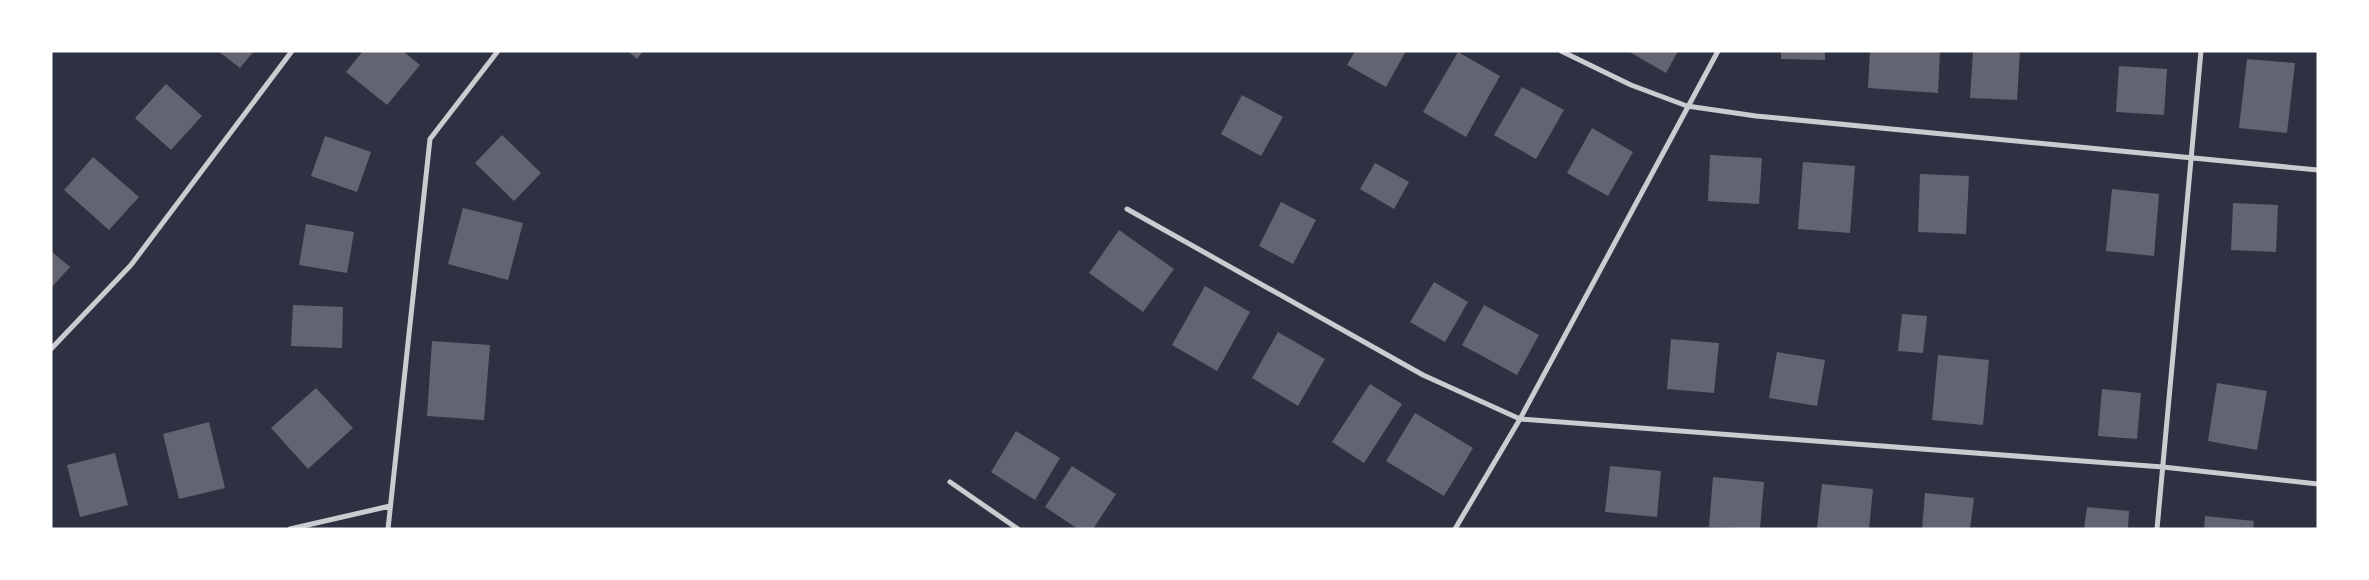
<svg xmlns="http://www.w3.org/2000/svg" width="2369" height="580" viewBox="0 0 2369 580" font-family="'Roboto Serif',serif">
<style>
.building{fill:#626471}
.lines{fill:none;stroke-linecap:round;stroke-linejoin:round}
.minor{stroke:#caccd0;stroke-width:5}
</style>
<rect width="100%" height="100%" fill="#2d3142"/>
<path class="building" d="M218,51h36l-14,17z
M363,51h40l17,14 -33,40 -41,-33z
M628,51h15l-6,8z
M1355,51h51l-20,36 -39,-22z
M1628,51h50l-12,22z
M1781,51h44v9l-44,-1z
M1870,51h70l-2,42 -70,-5z
M1973,51h47l-3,49 -47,-2z
M1458,52l42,24 -34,61 -43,-25z
M2247,59l48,4 -8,70 -48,-5z
M2119,66l48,3 -3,46 -48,-3z
M166,84l36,32 -31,34 -36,-32z
M1522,87l42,23 -28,49 -42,-24z
M1242,95l41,22 -22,39 -40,-22z
M1592,128l41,24 -25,44 -41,-23z
M502,135l39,38 -27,28 -39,-38z
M325,136l46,16 -14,40 -46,-16z
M1710,155l52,3 -3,46 -51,-3z
M93,157l46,40 -30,33 -45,-40z
M1803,162l52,4 -5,67 -52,-4z
M1375,163l34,19 -15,27 -34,-20z
M1920,174l49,2 -3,58 -48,-2z
M2112,189l47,5 -5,62 -48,-5z
M1281,202l35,18 -23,44 -34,-18z
M2233,203l45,2 -2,47 -45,-2z
M463,208l60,15 -15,57 -60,-16z
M306,224l48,8 -7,41 -48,-8z
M1119,230l55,39 -31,43 -54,-39z
M51,251l19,16 -19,21z
M1434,282l34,20 -23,40 -35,-20z
M1205,286l45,26 -33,59 -45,-26z
M293,305l50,2 -1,41 -51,-2z
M1484,305l55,30 -22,40 -55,-30z
M1902,314l25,2 -4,37 -25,-2z
M1278,332l47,27 -27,47 -46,-28z
M1671,339l48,4 -5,50 -47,-4z
M432,341l58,4 -6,75 -57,-4z
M1777,352l48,8 -8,46 -48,-8z
M1938,355l51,5 -6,65 -51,-5z
M2217,383l50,8 -10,59 -49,-9z
M1370,384l32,20 -38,59 -32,-21z
M316,388l37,40 -45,41 -37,-41z
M2102,389l39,4 -4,46 -39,-3z
M1415,413l58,35 -29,48 -58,-35z
M209,422l16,66 -46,11 -16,-65z
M1016,431l44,27 -25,42 -44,-28z
M115,453l13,52 -48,12 -13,-52z
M1072,466l44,28 -23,35h-15l-33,-22z
M1610,466l51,5 -4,46 -52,-5z
M1713,477l51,5 -4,47 -51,-2z
M1822,484l51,5 -4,40h-52z
M1925,493l49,5 -4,31h-48z
M2087,507l42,4 -1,18h-44z
M2205,516l49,5 -1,8h-49z"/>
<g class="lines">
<path class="minor" d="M1561,51l70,34 56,21 69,10 562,54
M1127,209l296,166 97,44 643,48 155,17
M51,349l80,-84 161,-214
M950,482l68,47
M290,529l100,-23
M388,529l42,-390 68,-88
M1455,529l65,-110 198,-368
M2157,529l44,-478"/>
</g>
<rect width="2369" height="580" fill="none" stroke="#ffffff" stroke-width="105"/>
</svg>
